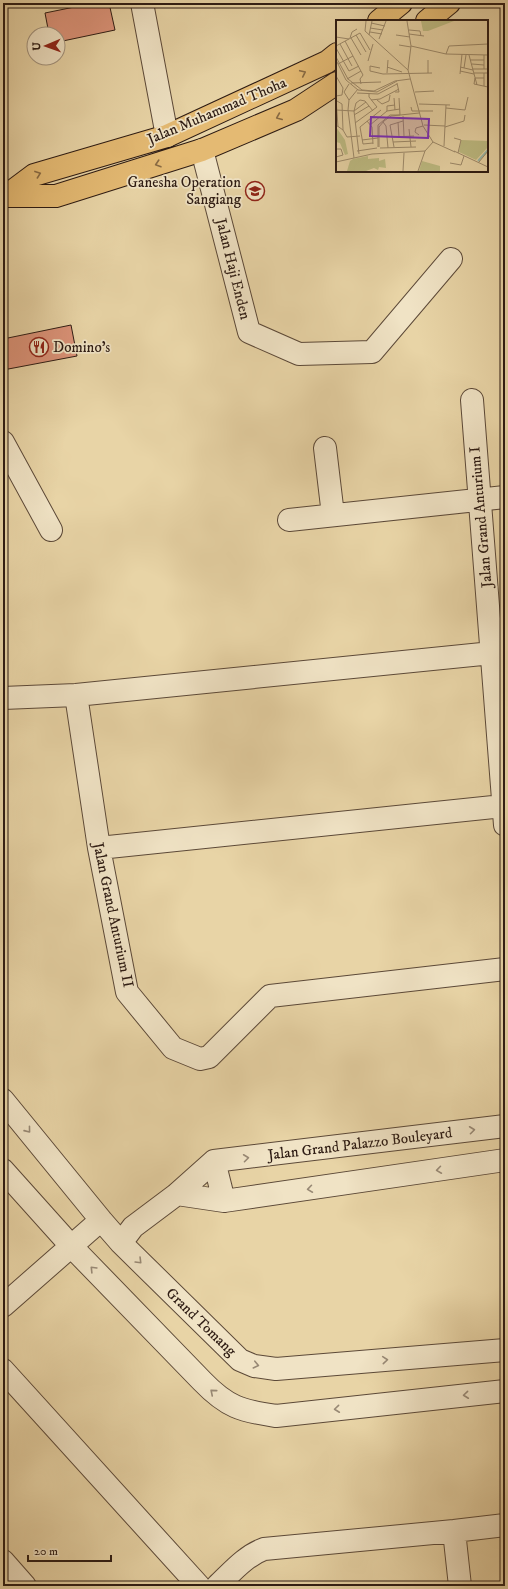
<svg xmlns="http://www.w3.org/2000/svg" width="508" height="1589" viewBox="0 0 508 1589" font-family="'IM FELL DW Pica',serif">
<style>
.building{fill:#dc9379;stroke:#2d1b13}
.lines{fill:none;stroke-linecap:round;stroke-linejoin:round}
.minor-casing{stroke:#5c4938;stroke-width:24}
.major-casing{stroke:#2d1b13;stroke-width:24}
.minor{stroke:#f0e3c5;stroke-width:22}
.major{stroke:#e4ba73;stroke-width:22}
.oneway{stroke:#886a43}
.oneway2{stroke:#988975}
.labels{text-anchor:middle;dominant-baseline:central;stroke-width:3.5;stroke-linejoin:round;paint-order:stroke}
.street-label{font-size:15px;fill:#2d1b13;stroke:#f0e3c5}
.poi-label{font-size:15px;fill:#2d1b13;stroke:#f0e3c5;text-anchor:end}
.inset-river{fill:none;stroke:#97b8a9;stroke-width:2}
.inset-road{fill:none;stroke:#9d8a6b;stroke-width:1}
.view{fill:#7b2cbf;fill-opacity:0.15;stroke:#7b2cbf;stroke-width:2}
.inset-edge{fill:none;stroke:#2d1b13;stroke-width:2}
</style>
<rect width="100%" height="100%" fill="#e8d4a6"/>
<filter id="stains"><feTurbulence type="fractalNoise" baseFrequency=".005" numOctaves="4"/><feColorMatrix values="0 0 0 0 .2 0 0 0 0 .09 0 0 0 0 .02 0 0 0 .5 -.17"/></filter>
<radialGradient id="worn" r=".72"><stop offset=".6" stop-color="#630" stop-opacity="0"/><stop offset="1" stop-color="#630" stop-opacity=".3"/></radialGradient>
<path class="building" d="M94,3h15l6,27 -57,12v-8h-9l-4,-21z
M71,325l6,31 -74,14v-31z"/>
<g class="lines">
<defs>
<path id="minor" d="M142,3l25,133
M202,150l47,182 50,22 73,-2 79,-93
M472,400l33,425
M3,442l48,88
M325,448l8,67
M289,520l216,-23
M76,695l23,153 28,144 46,56 27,11 9,-2 61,-61 235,-27
M3,698l73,-3 416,-42
M99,848l404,-42
M3,1100l98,120 20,23 119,117 14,6 22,3 229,-19
M214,1161l10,40
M3,1170l69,77 130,134c25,26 39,30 74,35l229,-25
M177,1194l47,7 281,-41
M121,1243l12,-16 44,-33 37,-33 291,-35
M3,1306l98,-86
M3,1370l196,216
M454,1531l6,55
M3,1561l22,25
M217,1586c14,-13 28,-30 47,-37l190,-18 51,-6"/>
<path id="major" d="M379,21l22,-18
M427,21l22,-18
M3,196h53l146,-46 94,-40 41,-27
M6,196l28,-21 133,-39 160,-74 10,-8"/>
</defs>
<use href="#minor" class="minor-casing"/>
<use href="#major" class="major-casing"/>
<use href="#minor" class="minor"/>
<use href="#major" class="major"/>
</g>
<defs><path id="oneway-chevron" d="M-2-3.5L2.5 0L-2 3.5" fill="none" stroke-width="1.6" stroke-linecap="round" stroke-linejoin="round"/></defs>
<g class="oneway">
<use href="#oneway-chevron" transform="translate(303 73) rotate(-25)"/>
<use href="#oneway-chevron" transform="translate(279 117) rotate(157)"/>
<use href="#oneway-chevron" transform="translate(158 164) rotate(162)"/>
<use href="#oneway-chevron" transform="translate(38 174) rotate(-20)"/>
</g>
<g class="oneway2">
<use href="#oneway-chevron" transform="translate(28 1130) rotate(51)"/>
<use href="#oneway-chevron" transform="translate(472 1130) rotate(-7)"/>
<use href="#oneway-chevron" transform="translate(246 1158) rotate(-7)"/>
<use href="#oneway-chevron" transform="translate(439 1170) rotate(172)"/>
<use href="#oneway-chevron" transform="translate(310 1189) rotate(172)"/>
<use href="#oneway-chevron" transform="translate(139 1261) rotate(45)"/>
<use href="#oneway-chevron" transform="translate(93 1269) rotate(-134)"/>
<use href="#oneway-chevron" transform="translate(385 1360) rotate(-5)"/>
<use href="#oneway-chevron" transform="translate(256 1365) rotate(13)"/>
<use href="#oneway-chevron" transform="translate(213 1392) rotate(-140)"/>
<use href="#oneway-chevron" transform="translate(466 1395) rotate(174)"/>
<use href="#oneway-chevron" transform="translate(337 1409) rotate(174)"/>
</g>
<defs>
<symbol id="school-ring" viewBox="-11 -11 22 22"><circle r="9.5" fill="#f0e3c5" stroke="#8f2418" stroke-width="1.5"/><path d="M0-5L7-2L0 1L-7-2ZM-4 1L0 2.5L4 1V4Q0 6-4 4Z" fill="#8f2418"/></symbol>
<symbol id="restaurant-ring" viewBox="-11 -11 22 22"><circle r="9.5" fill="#f0e3c5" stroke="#8f2418" stroke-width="1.5"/><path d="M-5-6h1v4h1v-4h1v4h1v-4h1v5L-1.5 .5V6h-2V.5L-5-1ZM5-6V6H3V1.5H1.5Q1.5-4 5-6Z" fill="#8f2418"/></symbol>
</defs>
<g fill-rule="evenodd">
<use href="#school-ring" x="244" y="180" width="22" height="22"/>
<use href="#restaurant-ring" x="28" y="336" width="22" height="22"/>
</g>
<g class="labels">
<g class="street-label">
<text transform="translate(217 111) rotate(-23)">Jalan Muhammad Thoha</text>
<text transform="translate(233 269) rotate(76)">Jalan Haji Enden</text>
<text transform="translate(481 517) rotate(-95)">Jalan Grand Anturium I</text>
<text transform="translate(113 915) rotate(78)">Jalan Grand Anturium II</text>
<text transform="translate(360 1144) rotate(-7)">Jalan Grand Palazzo Bouleyard</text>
<text transform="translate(201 1322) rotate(44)">Grand Tomang</text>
</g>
<g class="poi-label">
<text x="241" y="182">Ganesha Operation<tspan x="241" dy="17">Sangiang</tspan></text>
<text x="53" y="347" text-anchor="start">Domino's</text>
</g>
</g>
<g transform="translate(336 20)">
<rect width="152" height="152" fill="#e8d4a6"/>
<path d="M85,1h33l-26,10h-5zM0,107l9,13 3,14 -3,1 -5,-12 -4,-1zM125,120l27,1v6l-12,13 -17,-8zM32,136v3l11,-1v3l6,-2 1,9 -7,-1 -1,3 -4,-2 -8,3h-27h8l3,-10 3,-2zM86,141l18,5v5h-21z" fill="#bdbb82"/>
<path class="inset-river" d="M142,141l10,-11"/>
<path class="inset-road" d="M30,1l-1,10 43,39M71,1l4,25 -3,24 15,56 10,16 22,10M35,3l14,3M34,8l13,2M73,10l11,1 1,5M34,12l12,2M73,14l15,2M20,15l10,17M33,15l3,-14M60,15l14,2M0,17l13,2M14,18l2,-6 5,-3M15,18l10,17M43,19l7,-18M9,21l18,34 -3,4 1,5M4,24l12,22M63,25l12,2M0,26l24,-13 10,17M75,26l35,8 42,1M0,28l13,23 10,-5M110,34l3,-8 39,-2M133,35l8,30M0,37l12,22 14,11 12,1 21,-10 15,-2M0,40l10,20 12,10 19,2 20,-11M92,40v13M134,40h14M32,41l5,-17M2,44l15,-8M136,44l12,1M51,47l15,5M124,47l13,3M44,48l-10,-2v5l13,3 49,-1M128,48l2,-13M137,49h15M148,49v-14M124,51l14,3M51,53l1,-13M138,53h14M124,54l2,-20M0,56l7,12 -1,7 -6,1M148,58h-9l-1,6 14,3M11,59l14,-8M15,63l30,-1M148,66v-13M59,72h4l-2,-9M79,72l19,-1M21,73l21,1 19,-10M58,78l1,12M63,78l1,17M0,79l2,28M13,80l-5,-8 5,-8M35,80l9,-1 19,-10M41,80l5,4 7,-3 1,-6M83,84l31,1M75,87l1,4h21M110,88l19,2 3,-13M0,90l18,1 5,43M18,91l2,-8 4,-3 5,1 8,10M18,91l12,-9M51,91v-5l8,-1M18,95l15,-9M67,96l1,20M31,101l5,6 1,17M47,102l3,4 2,22M62,102l1,15M19,103l22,-16 -8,-10v-4M0,105l7,5 -1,-26 -5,-3M34,105l17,-14 13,-2M88,105l21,1M109,107l19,-6 1,-6M73,109l2,18M7,110l4,7 13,-1M83,115l-4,-3 1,-4 7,-2M57,117l21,-1M118,118l7,2 -3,13M26,120l16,-2M57,122l23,-1M37,123l-10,1 -3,-17 21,-17M108,126l2,-41M42,127v-22l12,-10h10M43,127v-20l5,-6 7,-5 28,-3M58,127l-4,-22 13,-4M44,128l36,-1M0,129h5l2,6 -7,2M21,131l20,-3M118,131l34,16M18,138l-6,-48 1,-10 9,-11M0,142l36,-8 53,-3M143,142l9,-11M114,143l11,2 3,-9M67,151l1,-18M82,151l7,-20 8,-9"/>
<path class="view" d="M35,97l58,2 -1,19 -58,-2z"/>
<rect width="152" height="152" class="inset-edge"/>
</g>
<rect width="508" height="1589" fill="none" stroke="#e8d4a6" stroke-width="16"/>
<rect x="4" y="4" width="500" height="1581" fill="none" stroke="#2d1b13" stroke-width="2"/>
<rect x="8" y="8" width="492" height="1573" fill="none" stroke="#2d1b13"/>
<g transform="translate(46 46) rotate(268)"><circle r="19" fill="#f0e3c5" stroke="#a2937e"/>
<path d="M0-3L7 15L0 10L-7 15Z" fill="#8f2418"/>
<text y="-6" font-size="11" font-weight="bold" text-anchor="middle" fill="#2d1b13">U</text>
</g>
<path d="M28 1555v6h83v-6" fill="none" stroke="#2d1b13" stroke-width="2"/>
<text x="34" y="1555" font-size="12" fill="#2d1b13" stroke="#f0e3c5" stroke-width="3" paint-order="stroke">20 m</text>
<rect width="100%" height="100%" filter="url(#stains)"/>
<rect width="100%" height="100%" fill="url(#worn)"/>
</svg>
